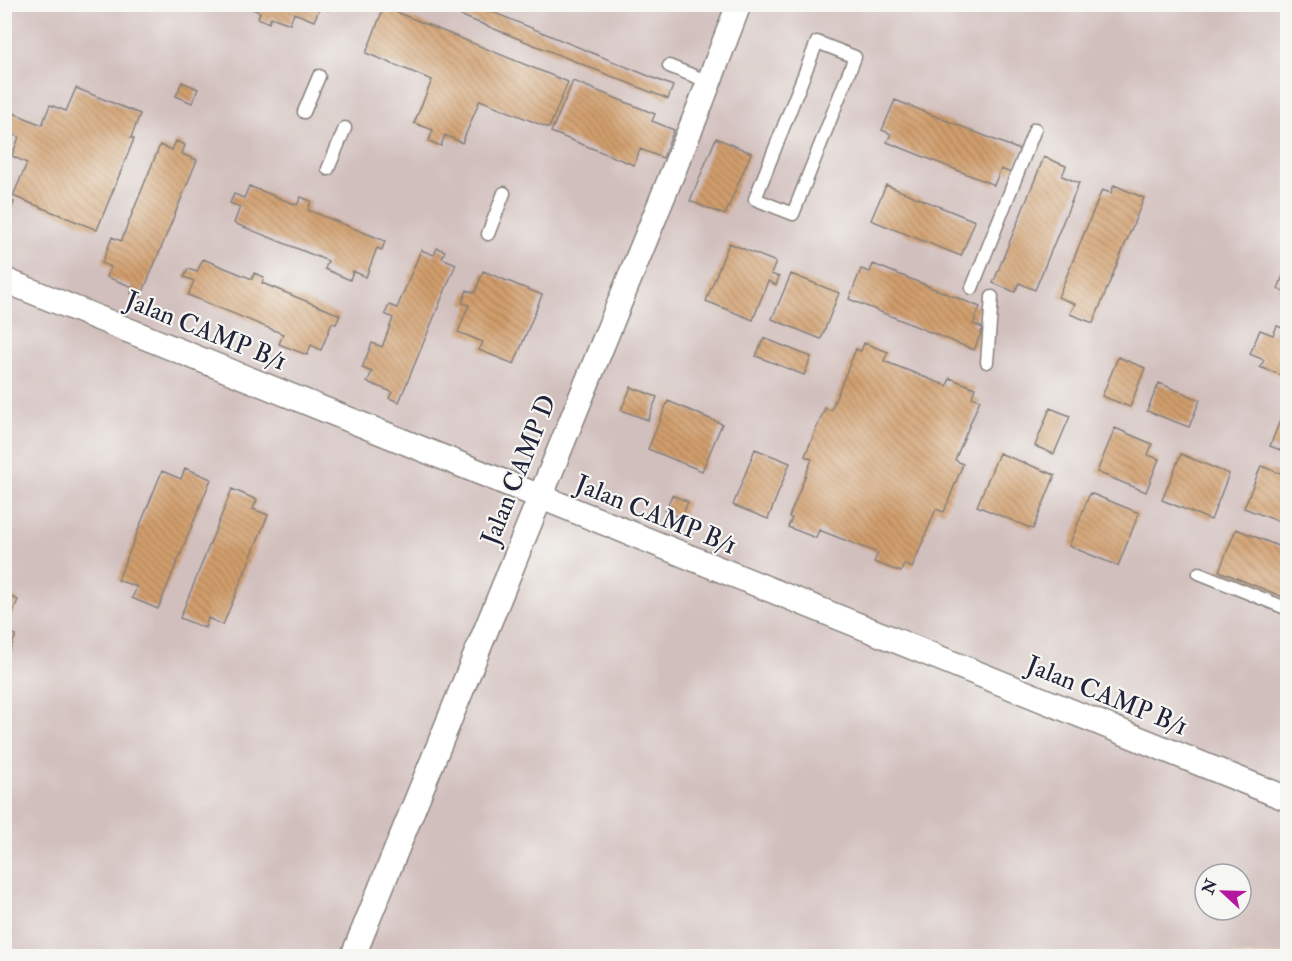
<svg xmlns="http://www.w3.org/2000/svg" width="1292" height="961" viewBox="0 0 1292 961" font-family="'IM FELL Double Pica',serif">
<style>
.industrial{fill:#d1bfbd;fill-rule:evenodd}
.building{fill:url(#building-back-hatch)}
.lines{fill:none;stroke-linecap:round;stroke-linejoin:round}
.lane-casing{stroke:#87817d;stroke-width:15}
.street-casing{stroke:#87817d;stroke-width:27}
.lane{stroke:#fff;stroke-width:12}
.street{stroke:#fff;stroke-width:24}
.labels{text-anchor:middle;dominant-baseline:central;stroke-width:4.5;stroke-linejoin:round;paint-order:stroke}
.street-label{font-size:26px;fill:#22223b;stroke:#f6f6f2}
</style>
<defs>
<pattern id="building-back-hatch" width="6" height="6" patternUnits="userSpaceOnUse" patternTransform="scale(1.5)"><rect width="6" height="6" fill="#d19e6c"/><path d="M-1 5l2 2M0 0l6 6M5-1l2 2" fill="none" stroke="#a9805a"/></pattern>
</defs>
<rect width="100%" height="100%" fill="#f6f6f2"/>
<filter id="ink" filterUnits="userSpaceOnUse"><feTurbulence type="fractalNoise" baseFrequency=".0167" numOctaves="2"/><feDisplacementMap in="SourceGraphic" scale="12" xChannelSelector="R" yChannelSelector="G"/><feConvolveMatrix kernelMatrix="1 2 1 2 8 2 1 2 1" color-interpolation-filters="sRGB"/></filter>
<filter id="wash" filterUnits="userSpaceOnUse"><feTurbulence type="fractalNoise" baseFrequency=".008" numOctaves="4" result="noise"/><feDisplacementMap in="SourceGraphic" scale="24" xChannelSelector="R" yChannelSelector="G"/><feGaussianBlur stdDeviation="1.35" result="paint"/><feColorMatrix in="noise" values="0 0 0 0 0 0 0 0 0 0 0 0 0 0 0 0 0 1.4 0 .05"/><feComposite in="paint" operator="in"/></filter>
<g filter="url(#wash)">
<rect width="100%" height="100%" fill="#ece0bf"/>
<path class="industrial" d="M5,5h1282v951h-1282zM1205,874h36v36h-36z"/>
<g id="blocks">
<path class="building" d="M331,4l-3,6 -8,-3 -6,14 -20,-8 -4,11 -19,-7 -2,6 -11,-5 2,-6 -19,-7z
M473,4l200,82 -5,13 -233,-94z
M384,7l184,75 -19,46 -69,-28 -18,43 -17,-8 -4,11 -12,-5 4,-11 -19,-7 18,-43 -66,-27z
M573,81l82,33 -3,7 22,9 -11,28 -23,-9 -6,16 -83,-33z
M182,82l16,7 -6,14 -16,-7z
M76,88l64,26 -9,24 3,1 -37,91 -84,-34 14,-33 -15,-7 7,-19 -15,-6v-22l38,16 8,-20 16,6z
M895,100l125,50 -9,23 -10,-4 -7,16 -107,-43 4,-8 -9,-4z
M716,138l35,15 -26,62 -35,-14z
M176,141l9,4 -3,9 15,6 -56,137 -10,-4 2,-6 -26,-10 4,-10 -9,-4 10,-26 9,4 39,-96 12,5z
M1044,157l22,9 -4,10 17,7 -44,107 -16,-7 -4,9 -22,-9z
M886,185l89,36 -14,35 -90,-36z
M1114,185l30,13 -51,125 -23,-9 5,-10 -17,-7 44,-107 9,3z
M249,186l48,19 4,-8 10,4 -3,9 77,31 -3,9 -5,-2 -11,29 -13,-6 -3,9 -25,-11 3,-8 -94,-38 6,-16 -10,-4 4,-9 10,4z
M4,198l10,4 -9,24h-1z
M729,243l47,19 -5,12 8,3 -3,8 -8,-4 -15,39 -47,-19z
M437,248l8,3 -3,7 14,6 -57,138 -10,-4 3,-6 -25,-10 5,-10 -10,-4 10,-25 10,4 11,-29 -8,-4 4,-9 8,3 24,-58 13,5z
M203,259l49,20 2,-6 10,4 -2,6 78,32 -4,9 -4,-1 -11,27 -10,-5 -4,10 -28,-11 4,-10 -95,-39 6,-14 -10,-4 4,-8 9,3z
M873,264l107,43 -7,17 10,4 -9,22 -125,-51 12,-30 9,3z
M1287,265h1v28l-10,-4z
M483,271l59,24 -28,69 -35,-14 4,-8 -25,-10 11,-27 -7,-2 5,-13 8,3z
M791,274l48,19 -18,46 -49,-20z
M1277,326l11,4v48l-28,-11 4,-7 -14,-6 10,-24 13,5z
M764,338l47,19 -7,18 -48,-19z
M864,343l24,9 -4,9 63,25 3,-8 25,10 -3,9 8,3 -25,60 8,4 -19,48 -8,-3 -24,59 -8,-4 -3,8 -27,-10 4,-9 -59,-23 -3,8 -28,-11 4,-9 -3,-1 23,-58 -7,-3 20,-48 6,2 25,-61 5,2z
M1118,357l27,11 -15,39 -28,-11z
M1159,383l41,17 -11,27 -42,-16z
M631,387l26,10 -9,23 -27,-10z
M668,401l54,23 -20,47 -54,-22z
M1287,403h1v50l-18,-7z
M1050,408l20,8 -16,38 -19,-8z
M1115,428l37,16 -4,11 11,4 -13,33 -49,-20z
M755,449l35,14 -22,56 -35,-14z
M999,453l56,22 -22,54 -56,-23z
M1181,454l48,20 -18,46 -49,-20z
M1261,466l27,10v49l-44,-17z
M185,468l26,11 -53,130 -26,-11 5,-11 -19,-7 44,-109 19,8z
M232,489l25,11 -4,9 15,6 -45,110 -15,-7 -3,10 -25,-10z
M1090,493l49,20 -21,53 -49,-20z
M672,495l16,7 -7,16 -16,-7z
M1236,529l52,21v49l-69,-28z
M4,594l14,6 -13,31 11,4 -11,26z"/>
</g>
</g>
<g filter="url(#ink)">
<use href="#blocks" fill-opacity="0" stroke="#87817d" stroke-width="1.5"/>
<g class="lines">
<defs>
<path id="lane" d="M817,42l38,15 -62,157 -38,-15z
M669,66l40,16
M304,112l15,-36
M328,169l17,-41
M488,234l16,-41
M972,288l63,-159
M987,362l5,-65
M1199,573l89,36"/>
<path id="street" d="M4,280l1284,519
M353,956l346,-848 40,-104"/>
</defs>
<use href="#lane" class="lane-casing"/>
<use href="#street" class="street-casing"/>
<use href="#lane" class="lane"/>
<use href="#street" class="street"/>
</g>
</g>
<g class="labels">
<g class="street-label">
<text transform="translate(206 331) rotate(22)">Jalan CAMP B/1</text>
<text transform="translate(519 470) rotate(-68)">Jalan CAMP D</text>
<text transform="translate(656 515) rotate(22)">Jalan CAMP B/1</text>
<text transform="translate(1107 696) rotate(22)">Jalan CAMP B/1</text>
</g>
</g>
<rect width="1292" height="961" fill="none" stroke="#f6f6f2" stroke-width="24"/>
<g transform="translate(1223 892) rotate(292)"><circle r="28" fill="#f6f6f2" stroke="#a1a1a9" stroke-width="1.5"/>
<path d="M0-4.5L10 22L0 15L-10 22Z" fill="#b5179e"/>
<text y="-9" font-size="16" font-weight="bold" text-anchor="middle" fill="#22223b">N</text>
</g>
</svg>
